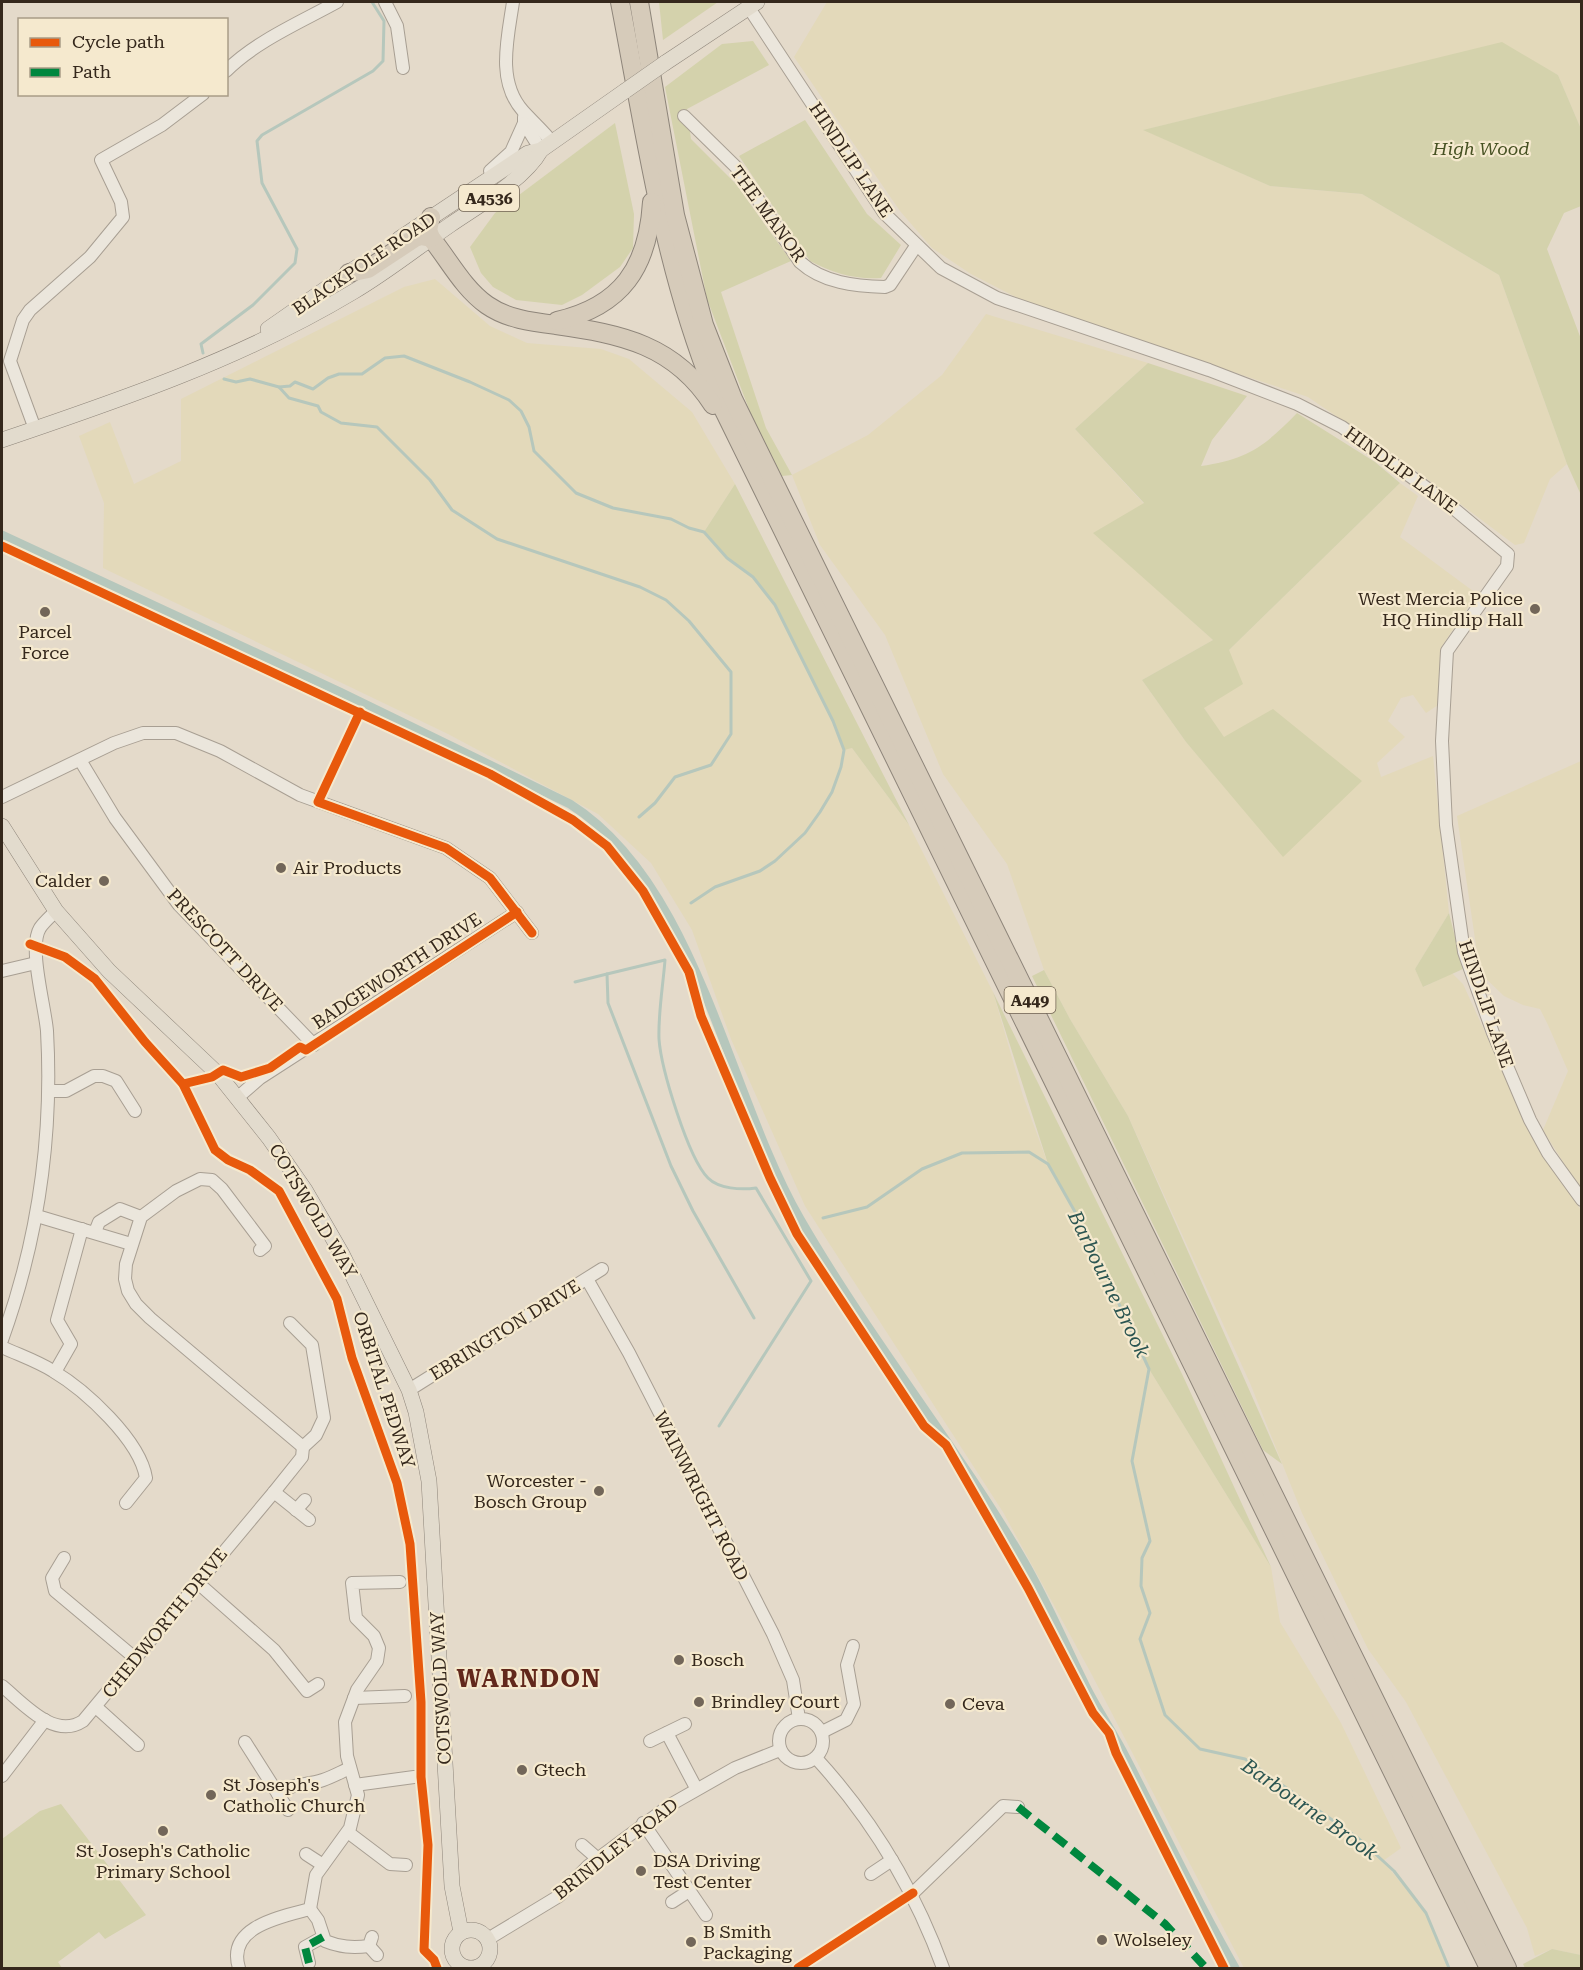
<svg xmlns="http://www.w3.org/2000/svg" width="1583" height="1970" font-family="'Roboto Serif',serif">
  <rect width="100%" height="100%" fill="#e4daca"/>
  <g fill="#e3d9ba">
    <path d="M827,2h754v127l-23,-54 -57,-32 -357,87 126,56 92,8 137,81 68,189 -17,15 -26,64 -9,2 -108,-81 -99,-67 -281,-94 -56,-29 -39,-26 -32,-37 -106,-154z"/>
    <path d="M435,279l55,47 37,17 74,6 28,10 63,53 43,72 -31,48 23,26 26,19 22,28 58,116 11,28 8,-1 57,77 84,167 30,104 25,68 35,62 66,143 122,198 9,55 61,101 60,125 -18,13 43,52 23,55h-205l-152,-293 -89,-163 -198,-306 -74,-167 -39,-109 -41,-67 -53,-49 -150,-80 -345,-166 1,-65 -25,-67 31,-14 24,62 47,-23v-62l223,-112z"/>
    <path d="M986,314l162,49 -73,66 69,75 -50,29 119,107 -71,40 44,62 97,114 -59,-118 -20,-30 25,-58 171,-167 18,13 -18,41 77,57 -35,52 -4,59 -12,8 -13,-18 -12,3 -13,23 17,16 -28,26 4,14 52,-21 16,157 -34,56 9,18 28,-14 11,11 65,142 18,33 35,51v745l-29,-6 -17,7 -8,-28 -121,-226 -38,-53 -66,-136 -52,-130 -122,-267 -58,-97 -26,-49 -37,-106 -64,-90 -58,-139 -65,-90 -28,-70 76,-40 74,-60z"/>
    <path d="M1581,761v430l-38,-61 25,-59 -20,-46 -8,-16 -17,-4 -19,-9 -24,-23 -23,-157z"/>
  </g>
  <g fill="#d4d2ac">
    <path d="M659,2h59l-55,38z"/>
    <path d="M753,41l16,24 -82,44 4,30 45,45 55,77 -70,31 45,136 26,47 -10,1 -30,-59 -45,-118 -42,-212 57,-43z"/>
    <path d="M1502,42l56,33 23,54v77l-17,7 -17,36 34,90v156l-14,-31 -68,-189 -137,-81 -92,-8 -127,-56z"/>
    <path d="M805,120l62,94 34,31 -20,33c-25,2 -48,-5 -71,-17l-71,-105z"/>
    <path d="M615,123l19,91 -1,34 -13,19 -38,28 -20,10 -46,-5 -23,-13 -12,-14 -11,-26 25,-34z"/>
    <path d="M1148,363l99,33 -35,44 -11,26c47,-7 64,-20 96,-53l78,49 25,21 -171,167 14,34 -39,24 20,29 49,-28 89,72 -79,76 -97,-115 -44,-62 71,-40 -120,-107 51,-30 -69,-74z"/>
    <path d="M735,484l174,341 -57,-77 -8,2 -11,-29 -58,-116 -22,-28 -26,-19 -23,-26z"/>
    <path d="M1449,913l14,56 -40,18 -8,-18z"/>
    <path d="M1044,970l26,49 58,97 154,348 -19,-14 -231,-474z"/>
    <path d="M993,992l189,382 89,193 -122,-198 -66,-143 -35,-62z"/>
    <path d="M61,1804l85,111 -41,24 -6,-7 -41,30 4,6h-60v-129l38,-28z"/>
    <path d="M1552,1949l29,6v13h-56l-2,-4z"/>
  </g>
  <g fill="none" stroke-linecap="round" stroke-linejoin="round">
    <g stroke="#b6c7bc" stroke-width="3">
      <path d="M203,353l-2,-9 52,-39 42,-42 2,-14 -35,-66 -5,-42 5,-6 111,-64 10,-10 1,-40 -12,-19"/>
      <path d="M224,379l12,3 14,-3 29,8 11,-1 5,-4 18,7 15,-11 11,-4h23l23,-16 19,-2 66,26 39,18 12,11 8,16 5,24 42,42 37,15 58,11 18,9 15,4 23,26 26,19 22,28 58,116 11,29 -3,17 -9,25 -12,20 -15,21 -30,28 -15,10 -45,16 -24,16"/>
      <path d="M279,387l10,11 29,8 3,6 20,11 36,4 53,53 22,30 45,29 143,48 26,13 23,21 42,51v62l-20,31 -36,12 -20,26 -16,14"/>
      <path d="M575,982l32,-8"/>
      <path d="M823,1218l44,-11 55,-38 40,-16 67,-1 19,12 35,62 66,143 -17,92 18,80 -8,17 -1,28 9,27 -10,26 25,76 35,34 45,10 113,79 36,33 32,42 23,55"/>
      <path d="M719,1426l92,-145 -55,-93c-15,2 -37,1 -48,-10 -20,-20 -47,-110 -49,-139 -1,-25 4,-53 6,-79l-58,14 1,29 63,163 22,45 61,107"/>
    </g>
    <path stroke="#b6c7bc" stroke-width="9" d="M2,535l338,157 230,112c127,80 158,291 230,415 68,118 154,224 223,341 24,41 42,85 63,127 12,24 28,47 40,71 36,70 70,142 109,210"/>
    <defs>
      <g id="minor">
        <path d="M385,2l12,24 6,42"/>
        <path d="M513,2c-5,35 -17,79 10,109 10,11 20,20 29,31"/>
        <path d="M749,8l135,205 57,55 56,30 212,72 88,34 45,23 104,75 62,52 -1,12 -60,85 -5,90 4,84 18,127 29,81 37,87 18,33 34,47"/>
        <path d="M226,71c30,-30 75,-49 111,-69"/>
        <path d="M684,116l52,51 64,95c23,21 55,24 85,25l5,-2 26,-39"/>
        <path d="M524,117v6l17,27"/>
        <path d="M490,171l21,-19 13,-29"/>
        <path d="M35,429l-25,-68 13,-41 7,-10 60,-53 33,-40 -2,-15 -20,-42 61,-35 41,-31"/>
        <path d="M80,760l35,58 64,87 135,140"/>
        <path d="M2,797l112,-54 29,-10h33l44,18 80,44 146,53 44,30 42,55"/>
        <path d="M2,971l34,-8"/>
        <path d="M49,1091h17l28,-15h9l13,5 19,30"/>
        <path d="M237,1098l23,-20 257,-166"/>
        <path d="M37,1216l94,28"/>
        <path d="M95,1232l4,-10 21,-13 21,8"/>
        <path d="M260,1250l5,-4 -43,-57 -10,-9 -12,-1 -24,12 -35,26 -15,47 -1,15 3,12 8,13 14,14 153,129"/>
        <path d="M587,1279l42,74 144,281 20,46 6,39"/>
        <path d="M290,1323l22,22 12,73 -8,17 -13,12"/>
        <path d="M2,1340c36,-100 51,-203 45,-309 -2,-25 -19,-84 -7,-103 4,-6 11,-12 16,-17"/>
        <path d="M2,1347c17,8 35,14 51,24 32,19 87,69 93,107l-20,25"/>
        <path d="M55,1372l16,-28 -14,-24 25,-91"/>
        <path d="M409,1390l193,-121"/>
        <path d="M274,1492l35,28"/>
        <path d="M296,1510l9,-10"/>
        <path d="M64,1558l-12,20 3,13 80,67"/>
        <path d="M198,1583l76,67 33,41 11,-7"/>
        <path d="M2,1686c21,17 52,54 81,35l191,-229 28,-35 1,-10"/>
        <path d="M354,1698l51,-2"/>
        <path d="M96,1707l42,38"/>
        <circle cx="801" cy="1741" r="22"/>
        <path d="M822,1732l24,-12 8,-16 -7,-39 6,-19"/>
        <path d="M667,1733l29,55"/>
        <path d="M650,1741l35,-17"/>
        <path d="M245,1742l33,52c16,-12 27,-8 45,-14 9,-3 18,-8 27,-12"/>
        <path d="M816,1758c56,61 99,133 127,210"/>
        <path d="M2,1776l43,-56"/>
        <path d="M355,1785l59,-8"/>
        <path d="M278,1794l10,16"/>
        <path d="M643,1823l63,92"/>
        <path d="M349,1833l41,31 16,1"/>
        <path d="M582,1845l16,14"/>
        <path d="M306,1854l17,11"/>
        <path d="M871,1874l21,-14"/>
        <path d="M913,1893l90,-87 15,1"/>
        <path d="M672,1902l17,-11"/>
        <path d="M310,1909l8,11 7,21c15,6 27,7 44,5l3,-9"/>
        <path d="M488,1939l71,-43 29,-30 82,-61 65,-37 45,-18"/>
        <path d="M369,1946l8,9"/>
        <path d="M309,1963l-4,-16 18,-10"/>
        <path d="M239,1968c-13,-41 41,-51 71,-59l6,-34 34,-47 8,-33 -11,-39 -2,-34 12,-32 20,-29 2,-13 -5,-12 -18,-18 -4,-35 48,-1"/>
      </g>
      <g id="major">
        <path d="M665,63l92,-61"/>
        <path d="M399,239l129,-86 13,-3 84,-59"/>
        <path d="M268,329l89,-62"/>
        <path d="M2,440c121,-41 241,-82 351,-148 34,-20 65,-45 97,-67 29,-20 74,-45 91,-75"/>
        <path d="M2,826l54,85 53,60 109,103 51,64 36,52 37,64 67,136 7,22 13,69 23,405 9,46"/>
        <circle cx="471" cy="1949" r="19"/>
      </g>
      <g id="highway">
        <path d="M620,2c25,129 43,261 92,384l777,1582"/>
        <path d="M639,2l36,213 29,110 29,74 774,1569"/>
        <path d="M431,217l-3,13 3,8c18,22 32,50 56,67 20,14 45,17 69,20 65,9 119,20 157,80"/>
        <path d="M349,273l19,-4 47,-31 6,-2 10,2"/>
        <path d="M557,321c65,-15 91,-54 95,-119"/>
      </g>
    </defs>
    <use href="#minor" stroke="#a89f93" stroke-width="14"/>
    <use href="#major" stroke="#8e857a" stroke-width="16"/>
    <use href="#highway" stroke="#8e857a" stroke-width="20"/>
    <use href="#minor" stroke="#ebe6dc" stroke-width="12"/>
    <use href="#major" stroke="#e2dbcd" stroke-width="15"/>
    <use href="#highway" stroke="#d6cbba" stroke-width="18"/>
    <defs>
      <path id="major-bridge" d="M625,91l40,-28"/>
    </defs>
    <use href="#major-bridge" stroke="#8e857a" stroke-width="16" stroke-linecap="butt"/>
    <use href="#major-bridge" stroke="#e2dbcd" stroke-width="15"/>
    <g stroke="#00873e" stroke-width="8" stroke-dasharray="15 8" stroke-linecap="butt">
      <path d="M1018,1807l147,117 41,44"/>
      <path d="M309,1963l-4,-16 18,-10"/>
    </g>
    <defs>
      <g id="cycleway">
        <path d="M2,546l488,228 83,46 34,26 36,45 46,81 12,44 69,162 27,56 127,192 22,19 82,143 65,125 16,20 7,20 108,215"/>
        <path d="M360,712l-42,90 128,46 44,30 42,55"/>
        <path d="M30,944l35,13 30,22 50,63 38,42 32,66 13,10 22,10 29,21 58,108 15,59 45,125 13,61 11,158v75l7,68 -4,105 10,10 3,8"/>
        <path d="M183,1084l29,-7 11,-7 18,7 29,-9 30,-21 6,3 211,-138"/>
        <path d="M798,1968l115,-75"/>
      </g>
    </defs>
    <use href="#cycleway" stroke="#f5e9ce" stroke-width="13"/>
    <use href="#cycleway" stroke="#e8590c" stroke-width="9"/>
  </g>
  <g fill="#726659" stroke="#f5e9ce" stroke-width="2">
    <circle cx="1535" cy="609" r="6"/>
    <circle cx="45" cy="612" r="6"/>
    <circle cx="281" cy="868" r="6"/>
    <circle cx="104" cy="881" r="6"/>
    <circle cx="599" cy="1491" r="6"/>
    <circle cx="679" cy="1660" r="6"/>
    <circle cx="699" cy="1702" r="6"/>
    <circle cx="950" cy="1704" r="6"/>
    <circle cx="522" cy="1770" r="6"/>
    <circle cx="211" cy="1795" r="6"/>
    <circle cx="163" cy="1831" r="6"/>
    <circle cx="641" cy="1871" r="6"/>
    <circle cx="1102" cy="1940" r="6"/>
    <circle cx="691" cy="1942" r="6"/>
  </g>
  <g text-anchor="middle" stroke-width="4.5" stroke-linejoin="round" paint-order="stroke">
    <g fill="#f5e9ce" stroke="#6f6251" stroke-width="1.5">
      <rect x="459" y="185" width="60" height="26" rx="4.5"/>
      <rect x="1004.5" y="987" width="51" height="26" rx="4.5"/>
    </g>
    <g font-size="16" font-weight="bold" fill="#35281c">
      <text x="489" y="204">A4536</text>
      <text x="1030" y="1006">A449</text>
    </g>
    <g font-size="18" font-style="italic" fill="#475223" stroke="#f5e9ce">
      <text x="1481" y="155">High Wood</text>
    </g>
    <g font-size="18" fill="#35281c" stroke="#f5e9ce">
      <text transform="translate(851 160) rotate(56)" y="6">HINDLIP LANE</text>
      <text transform="translate(768 214) rotate(54)" y="6">THE MANOR</text>
      <text transform="translate(364 264) rotate(-34)" y="6">BLACKPOLE ROAD</text>
      <text transform="translate(1401 470) rotate(36)" y="6">HINDLIP LANE</text>
      <text transform="translate(225 950) rotate(47)" y="6">PRESCOTT DRIVE</text>
      <text transform="translate(397 971) rotate(-33)" y="6">BADGEWORTH DRIVE</text>
      <text transform="translate(1486 1004) rotate(71)" y="6">HINDLIP LANE</text>
      <text transform="translate(313 1211) rotate(59)" y="6">COTSWOLD WAY</text>
      <text transform="translate(505 1330) rotate(-32)" y="6">EBRINGTON DRIVE</text>
      <text transform="translate(384 1390) rotate(72)" y="6">ORBITAL PEDWAY</text>
      <text transform="translate(701 1496) rotate(63)" y="6">WAINWRIGHT ROAD</text>
      <text transform="translate(165 1623) rotate(-51)" y="6">CHEDWORTH DRIVE</text>
      <text transform="translate(441 1688) rotate(-93)" y="6">COTSWOLD WAY</text>
      <text transform="translate(616 1849) rotate(-38)" y="6">BRINDLEY ROAD</text>
    </g>
    <g font-size="18" fill="#35281c" stroke="#f5e9ce" text-anchor="start">
      <text x="1523" y="605" text-anchor="end">West Mercia Police<tspan x="1523" dy="21">HQ Hindlip Hall</tspan></text>
      <text x="45" y="638" text-anchor="middle">Parcel<tspan x="45" dy="21">Force</tspan></text>
      <text x="293" y="874">Air Products</text>
      <text x="92" y="887" text-anchor="end">Calder</text>
      <text x="587" y="1487" text-anchor="end">Worcester -<tspan x="587" dy="21">Bosch Group</tspan></text>
      <text x="691" y="1666">Bosch</text>
      <text x="711" y="1708">Brindley Court</text>
      <text x="962" y="1710">Ceva</text>
      <text x="534" y="1776">Gtech</text>
      <text x="223" y="1791">St Joseph's<tspan x="223" dy="21">Catholic Church</tspan></text>
      <text x="163" y="1857" text-anchor="middle">St Joseph's Catholic<tspan x="163" dy="21">Primary School</tspan></text>
      <text x="653" y="1867">DSA Driving<tspan x="653" dy="21">Test Center</tspan></text>
      <text x="703" y="1938">B Smith<tspan x="703" dy="21">Packaging</tspan></text>
      <text x="1114" y="1946">Wolseley</text>
    </g>
    <g font-size="20" font-style="italic" fill="#2b5551" stroke="#f5e9ce">
      <text transform="translate(1109 1284) rotate(64)" y="7">Barbourne Brook</text>
      <text transform="translate(1310 1809) rotate(35)" y="7">Barbourne Brook</text>
    </g>
    <g font-size="24" font-weight="bold" letter-spacing="1.5" fill="#62281b" stroke="#f5e9ce">
      <text x="529" y="1687">WARNDON</text>
    </g>
  </g>
  <rect width="1583" height="1970" fill="none" stroke="#35281c" stroke-width="6"/>
  <rect x="18" y="18" width="210" height="78" fill="#f5e9ce" stroke="#a89c87" stroke-width="1.5"/>
  <rect x="30" y="38" width="30" height="9" fill="#e8590c" stroke="#a89c87" stroke-width="1.5"/>
  <text x="72" y="48" font-size="18" fill="#35281c">Cycle path</text>
  <rect x="30" y="68" width="30" height="9" fill="#00873e" stroke="#a89c87" stroke-width="1.5"/>
  <text x="72" y="78" font-size="18" fill="#35281c">Path</text>
</svg>
